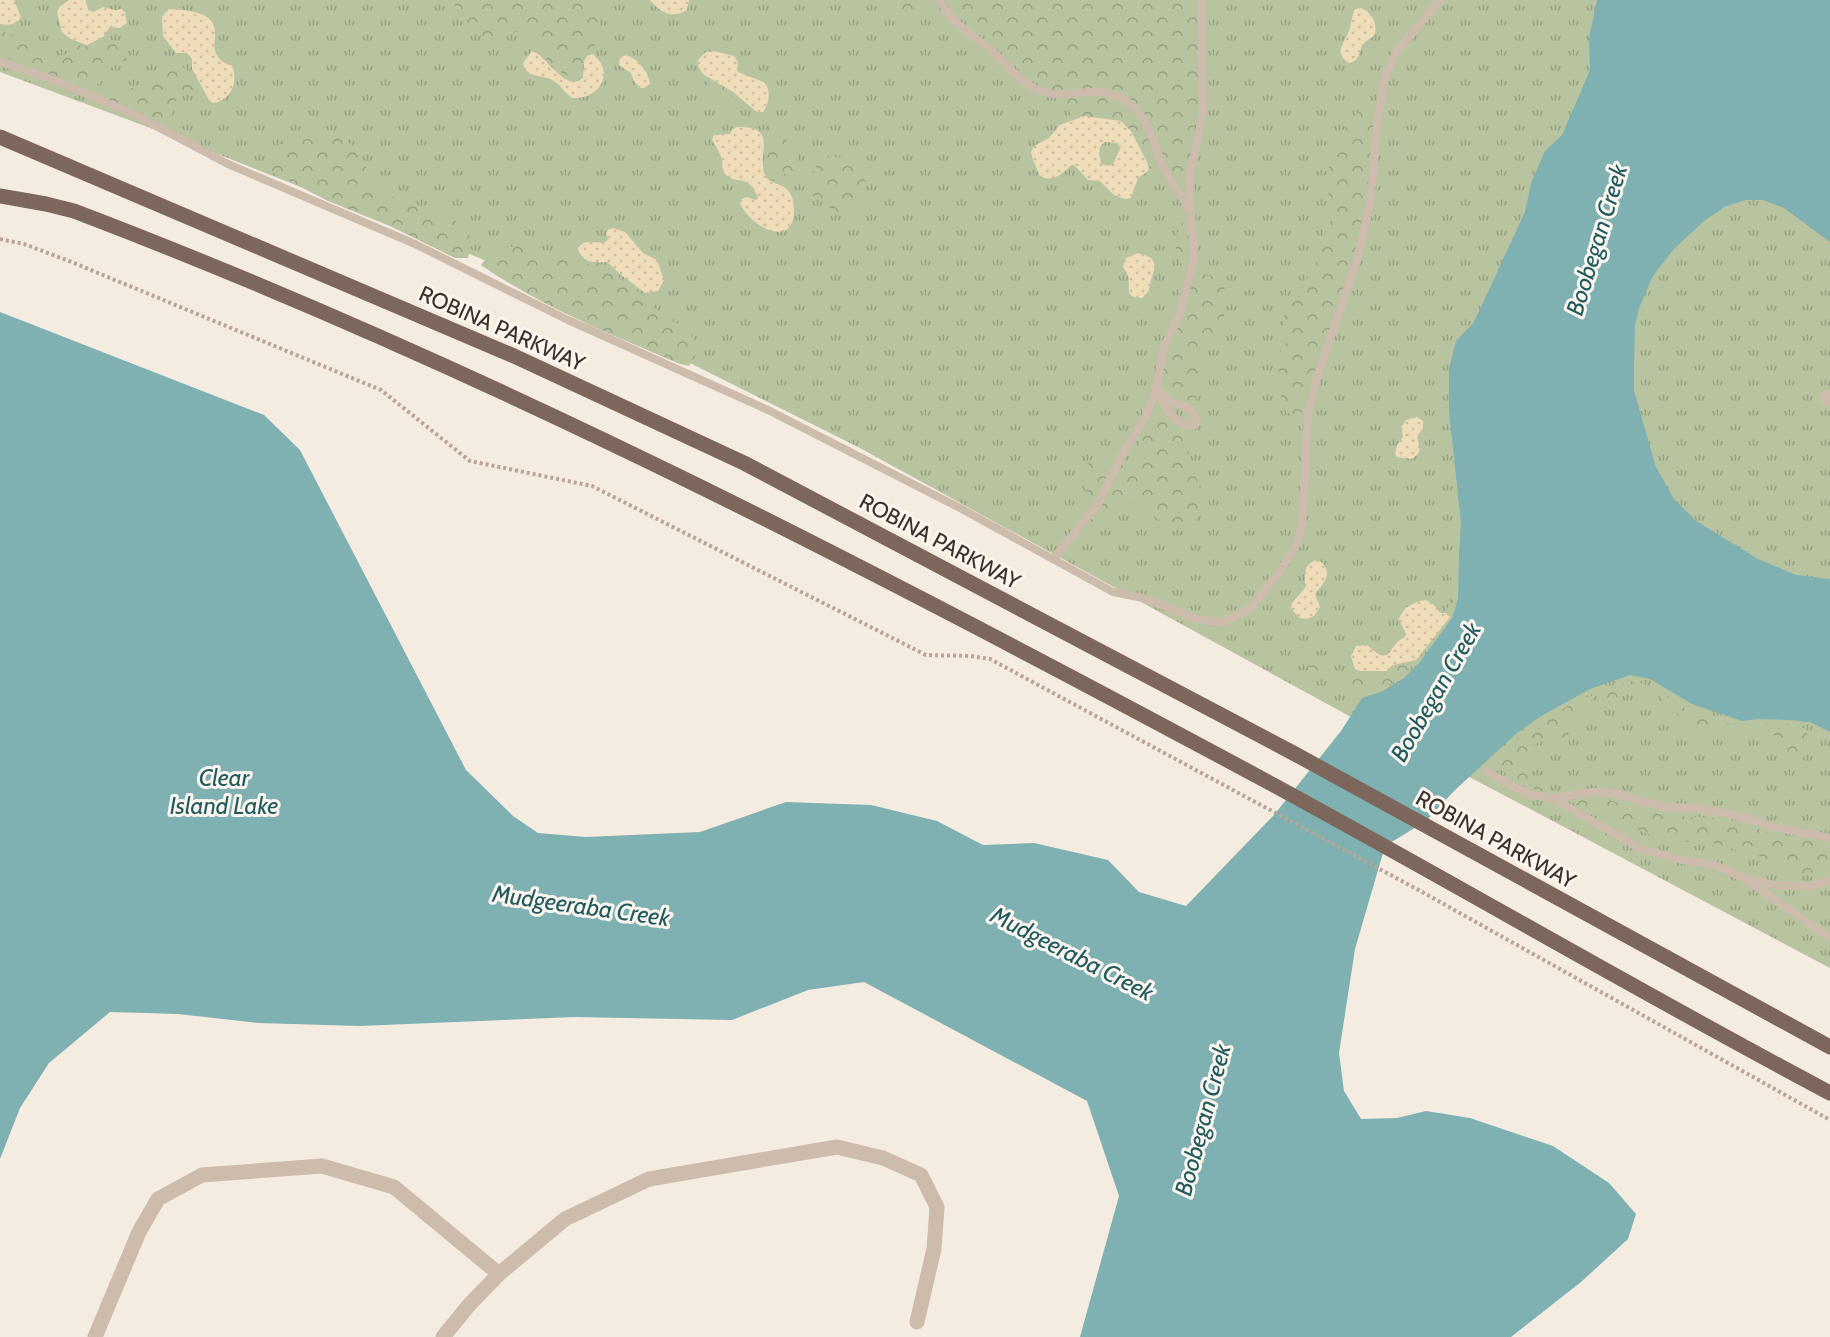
<svg xmlns="http://www.w3.org/2000/svg" width="1830" height="1337" font-family="Cabin,sans-serif">
  <defs>
    <pattern id="grass-tufts" width="24" height="20" patternUnits="userSpaceOnUse" patternTransform="scale(1.5)"><rect width="24" height="20" fill="#b8c4a0"/><path d="M3 7l-1-3M5 7V3M7 7l1-3M15 17l-1-3M17 17v-4M19 17l1-3" fill="none" stroke="#97a083"/></pattern>
    <pattern id="forest-crowns" width="20" height="18" patternUnits="userSpaceOnUse" patternTransform="scale(1.5)"><rect width="20" height="18" fill="#b8c4a0"/><path d="M2 6a3 3 0 1 1 6 0M12 15a3 3 0 1 1 6 0" fill="none" stroke="#97a083"/></pattern>
    <pattern id="sand-dots" width="8" height="8" patternUnits="userSpaceOnUse" patternTransform="scale(1.5)"><rect width="8" height="8" fill="#efdcb8"/><path d="M2 2h.1M6 6h.1" fill="none" stroke="#cebd9e" stroke-width="1.8" stroke-linecap="round"/></pattern>
  </defs>
  <rect width="100%" height="100%" fill="#f4ebe1"/>
  <path fill="url(#grass-tufts)" d="M0,0h1830v968l-385,-204 -94,-47 -493,-270 -376,-188 -310,-123 -172,-64z"/>
  <g fill="url(#forest-crowns)">
    <path d="M451,0h148l1,26 -7,25 -6,2c-5,7 -4,16 -8,24 -15,2 -32,-14 -38,-27 -4,-8 -4,-16 -12,-21 -29,4 -43,20 -66,-8 -5,-7 -6,-15 -12,-21z"/>
    <path d="M890,0h36c-1,12 -4,15 -15,19l-12,-6z"/>
    <path d="M961,0h236l2,97 -11,77 -6,8 -6,-2 -12,-17 -7,-1 -8,9 -5,-1 -11,-21 -60,-28 -6,-17 -5,-6 -15,-10 -19,-9 -40,-41 -18,-11 -6,-9z"/>
    <path d="M0,31c22,5 36,22 56,28l11,-6 1,-7 -2,-7c18,9 21,10 38,1 11,4 28,5 22,20l-14,7 -11,15 -14,7 -87,-34z"/>
    <path d="M171,62l12,5 16,17v4c-5,8 -14,5 -21,10 -7,6 -8,19 -11,27l-64,-28 44,-14z"/>
    <path d="M709,74l19,12 6,16 -2,5 -6,2c-11,-7 -19,-23 -17,-35z"/>
    <path d="M1375,101l3,3 -9,85 -14,65 -52,158 -8,2 -8,-1 -5,-8 -4,-40 2,-11 6,-11 -3,-22 3,-12 30,-44 2,-17 13,-28v-13l-6,-29 14,-42 12,-17 15,-14z"/>
    <path d="M769,128c17,7 36,25 24,45l-9,1 -10,7c-14,-7 -6,-25 -8,-37 -1,-5 -3,-9 -6,-13z"/>
    <path d="M311,130l21,2 12,7 9,8 26,41 21,14 52,16 14,10 6,14 -4,16h-13l-65,-32 -62,-25 -64,-33c8,-23 25,-31 47,-38z"/>
    <path d="M828,156l35,3c5,25 4,37 -11,58l-17,-5 -28,-21 -1,-5 12,-23z"/>
    <path d="M1187,218c6,17 5,35 -1,52 -14,-12 -14,-41 1,-52z"/>
    <path d="M521,246c19,4 36,13 55,10l9,8 23,1 10,12 27,20 17,19 17,8 12,11 5,8v12l-7,11 -9,-2c-68,-29 -139,-57 -199,-99 13,-17 19,-18 40,-19z"/>
    <path d="M1200,273c5,2 14,2 18,6 13,10 8,36 2,48 -4,9 -12,15 -16,24 -8,18 2,33 -12,54l-23,-9 -9,-13 6,-35 18,-35 10,-39z"/>
    <path d="M1155,413l18,10 15,10 1,25 17,47c-4,10 -9,16 -20,18 -28,4 -29,-8 -51,-19 -6,-3 -16,-2 -22,1 -13,6 -20,20 -29,31l-14,-6 1,-11 15,-19v-35l9,-7 13,-3 16,9 14,-8 1,-15z"/>
    <path d="M1451,576h5v27l-5,12 -29,41 -22,22 -13,8 -25,8 -12,-4 -42,-24 8,-1 24,7 72,-14c18,-24 46,-49 39,-82z"/>
    <path d="M1632,681c22,4 31,14 49,25 13,8 42,18 57,19 22,3 49,-8 69,5l2,13 -2,11 -9,7c-17,-4 -19,-18 -27,-31l-58,3 -18,-3 -40,-38 -9,-6 -29,11 -16,1 3,-9z"/>
    <path d="M1585,696h9l-5,8 -12,12 -10,21c-10,2 -21,3 -29,6 -19,7 -17,28 -5,40 4,5 12,7 17,10 -21,-3 -42,-17 -58,-31l23,-22 20,-15z"/>
    <path d="M1598,797l49,15 17,3 49,3 31,6 31,11 55,9v39l-36,-12 -20,-10 -70,-21 -35,3 -101,-42z"/>
  </g>
  <g fill="url(#sand-dots)" fill-rule="evenodd">
    <path d="M0,0h14l7,17c-5,7 -12,9 -21,7z"/>
    <path d="M69,0h17l2,10 5,2 10,-5 12,3 6,-1 4,3 2,11 -7,5 -10,-1 -7,10 -16,8 -16,-6 -9,-7 -5,-20 2,-5z"/>
    <path d="M650,0h39l-2,10c-15,10 -27,2 -37,-10z"/>
    <path d="M1361,8c11,4 16,15 14,26 -3,4 -8,6 -12,10 -5,8 -2,16 -14,19 -15,-9 -6,-19 -1,-30 4,-8 3,-16 7,-24z"/>
    <path d="M169,9c19,1 49,2 46,28 0,6 -2,12 2,18 3,7 9,8 15,11 7,15 -1,35 -19,37l-4,-3 -17,-31v-10l-5,-6h-11l-13,-17 -1,-19z"/>
    <path d="M532,51c15,4 33,43 51,27l1,-17 3,-5 6,-2c23,19 6,46 -21,44 -7,-5 -11,-12 -18,-17 -10,-7 -29,-2 -31,-18z"/>
    <path d="M714,51l20,5 4,6 -1,9c8,5 16,6 24,10 12,5 8,23 2,31h-6l-24,-20 -30,-18 -5,-8v-6l8,-8z"/>
    <path d="M626,55c11,3 23,17 24,29l-6,4h-4l-6,-7 -3,-8 -12,-8 1,-8z"/>
    <path d="M1084,116l37,5 10,10 18,35 -1,5 -10,7 -7,20 -6,1 -11,-4 -14,-14 -12,-1 -14,-15h-3c-8,9 -19,18 -31,11l-7,-16 -2,-8 3,-6 15,-8 11,-13zM1105,142l13,1 2,6 -7,15 -5,2 -7,-2c-1,-8 -5,-16 4,-22z"/>
    <path d="M737,127c41,-1 21,24 27,45 5,19 28,4 30,36 2,43 -45,19 -54,-5l2,-4 4,-2 10,3 2,-2c-9,-26 -22,-12 -33,-24 -4,-4 -2,-9 -3,-14 0,-4 -8,-16 -10,-20l2,-5 16,-1 2,-4z"/>
    <path d="M613,228l12,4 18,21 14,7 7,20 -6,11 -13,2 -25,-19 -13,-12c-13,1 -25,1 -29,-14 7,-10 18,-4 28,-6l2,-3 -2,-6 3,-4z"/>
    <path d="M1138,253c2,2 6,1 9,3 16,5 1,25 2,35l-7,7c-19,0 -11,-10 -14,-22 -1,-3 -3,-6 -5,-9l3,-9z"/>
    <path d="M1417,417l6,4v7l-6,9c2,10 7,15 -6,22l-14,-2 -2,-3 2,-9 6,-8 -2,-10 5,-7z"/>
    <path d="M1316,560l5,2c13,11 2,22 -6,32l5,13 -6,9 -7,3 -7,-1 -9,-9 1,-6 13,-15c1,-12 -4,-22 11,-28z"/>
    <path d="M1426,600l8,5 6,8h5l5,4 -34,43 -23,5 -7,6h-26l-5,-2 -4,-13 5,-10 11,-1c26,24 19,1 38,-8l1,-3 -7,-15c5,-13 14,-17 27,-19z"/>
  </g>
  <path fill="#7fb0b2" d="M1597,0h233v242l-46,-34 -21,-8h-17l-20,6 -22,15 -30,28 -21,27 -14,32 -4,18 -1,41v24l22,76 18,32 22,22 62,38 38,16 34,4v153l-20,-10 -22,-2 -31,-1 -15,2 -50,-17 -42,-25 -20,-4 -40,14 -49,27 -24,17 -63,58 -28,30 -41,25 -30,103 -16,104 5,38 17,28 36,-1 29,-7 44,7 83,28 56,37 27,31 -8,25 -47,43 -70,55h-431l39,-141 -32,-95 -223,-119 -56,8 -76,30 -158,-3 -215,9 -100,-3 -81,-9 -68,-2 -61,51 -29,45 -20,51v-847l264,103 36,35 166,320 47,46 25,17 48,4 114,-5 86,-30 85,3 66,16 46,24 51,-2 74,17 31,32 47,14 88,-91 67,-84 21,-33 21,-7 21,-13 16,-16 32,-44 6,-19 1,-44 2,-32 -12,-111v-43l7,-28 18,-19 51,-110 6,-29 14,-32 17,-16 28,-65 -1,-32z"/>
  <g fill="none" stroke-linecap="round" stroke-linejoin="round">
    <path stroke="#b9a596" stroke-width="4" stroke-dasharray="3 3" stroke-linecap="butt" d="M0,239l24,5 45,17 312,129 89,71 122,25 334,169 45,1 19,3 434,234 406,227"/>
    <g stroke="#cdbbac" stroke-width="8">
      <path d="M939,0c13,23 32,34 52,50 19,17 34,41 62,44 24,2 48,-9 72,6 28,19 28,51 44,78 6,11 15,19 19,31"/>
      <path d="M0,62l54,18 81,35 93,49 187,80 153,76 200,90 192,98 153,84 30,6 53,21 26,4 28,-15 28,-34 14,-21 7,-15 4,-23 5,-103 9,-34 40,-118 6,-24 8,-39 6,-74 8,-45 11,-26 44,-52"/>
      <path d="M1156,387c3,3 6,9 10,11 13,11 23,3 31,23l-4,5c-21,-1 -30,-22 -37,-39z"/>
      <path d="M1053,559l45,-55 24,-49 22,-36 11,-25 9,-47 16,-34 14,-55 -5,-80 14,-65 -2,-113"/>
      <path d="M1487,771l21,13 24,11 20,3 89,51 40,11 33,5 32,14 34,7h30l20,-5"/>
      <path d="M1552,798l41,-6 22,1 21,7 29,7 30,1 25,4 33,8 20,7 57,11"/>
      <path d="M1749,882l81,56"/>
    </g>
    <g stroke="#cdbbac" stroke-width="15">
      <path d="M1827,398h3"/>
      <path d="M95,1337l44,-105 19,-33 44,-24 120,-9 72,21 105,87"/>
      <path d="M443,1337l26,-32 30,-31 66,-55 84,-40 188,-32 46,11 38,17 16,32 -3,42 -17,73"/>
    </g>
    <g stroke="#7d675c" stroke-width="15">
      <path d="M0,137l514,219 230,107 551,291 535,293"/>
      <path d="M0,196l46,8 28,7c413,157 806,362 1194,571 188,102 373,211 562,311"/>
    </g>
  </g>
  <g text-anchor="middle" stroke-width="6" stroke-linejoin="round" paint-order="stroke">
    <g font-size="22" fill="#3b302b" stroke="#fbf5ee">
      <text transform="translate(502 328) rotate(24)" y="8">ROBINA PARKWAY</text>
      <text transform="translate(940 541) rotate(28)" y="8">ROBINA PARKWAY</text>
      <text transform="translate(1496 839) rotate(29)" y="8">ROBINA PARKWAY</text>
    </g>
    <g font-size="24" font-style="italic" fill="#1f5a5e" stroke="#fbf5ee">
      <text transform="translate(1597 240) rotate(-73)" y="8">Boobegan Creek</text>
      <text transform="translate(1436 692) rotate(-60)" y="8">Boobegan Creek</text>
      <text x="224" y="786">Clear<tspan x="224" dy="28">Island Lake</tspan></text>
      <text transform="translate(581 906) rotate(8)" y="8">Mudgeeraba Creek</text>
      <text transform="translate(1072 954) rotate(27)" y="8">Mudgeeraba Creek</text>
      <text transform="translate(1203 1120) rotate(-75)" y="8">Boobegan Creek</text>
    </g>
  </g>
</svg>
